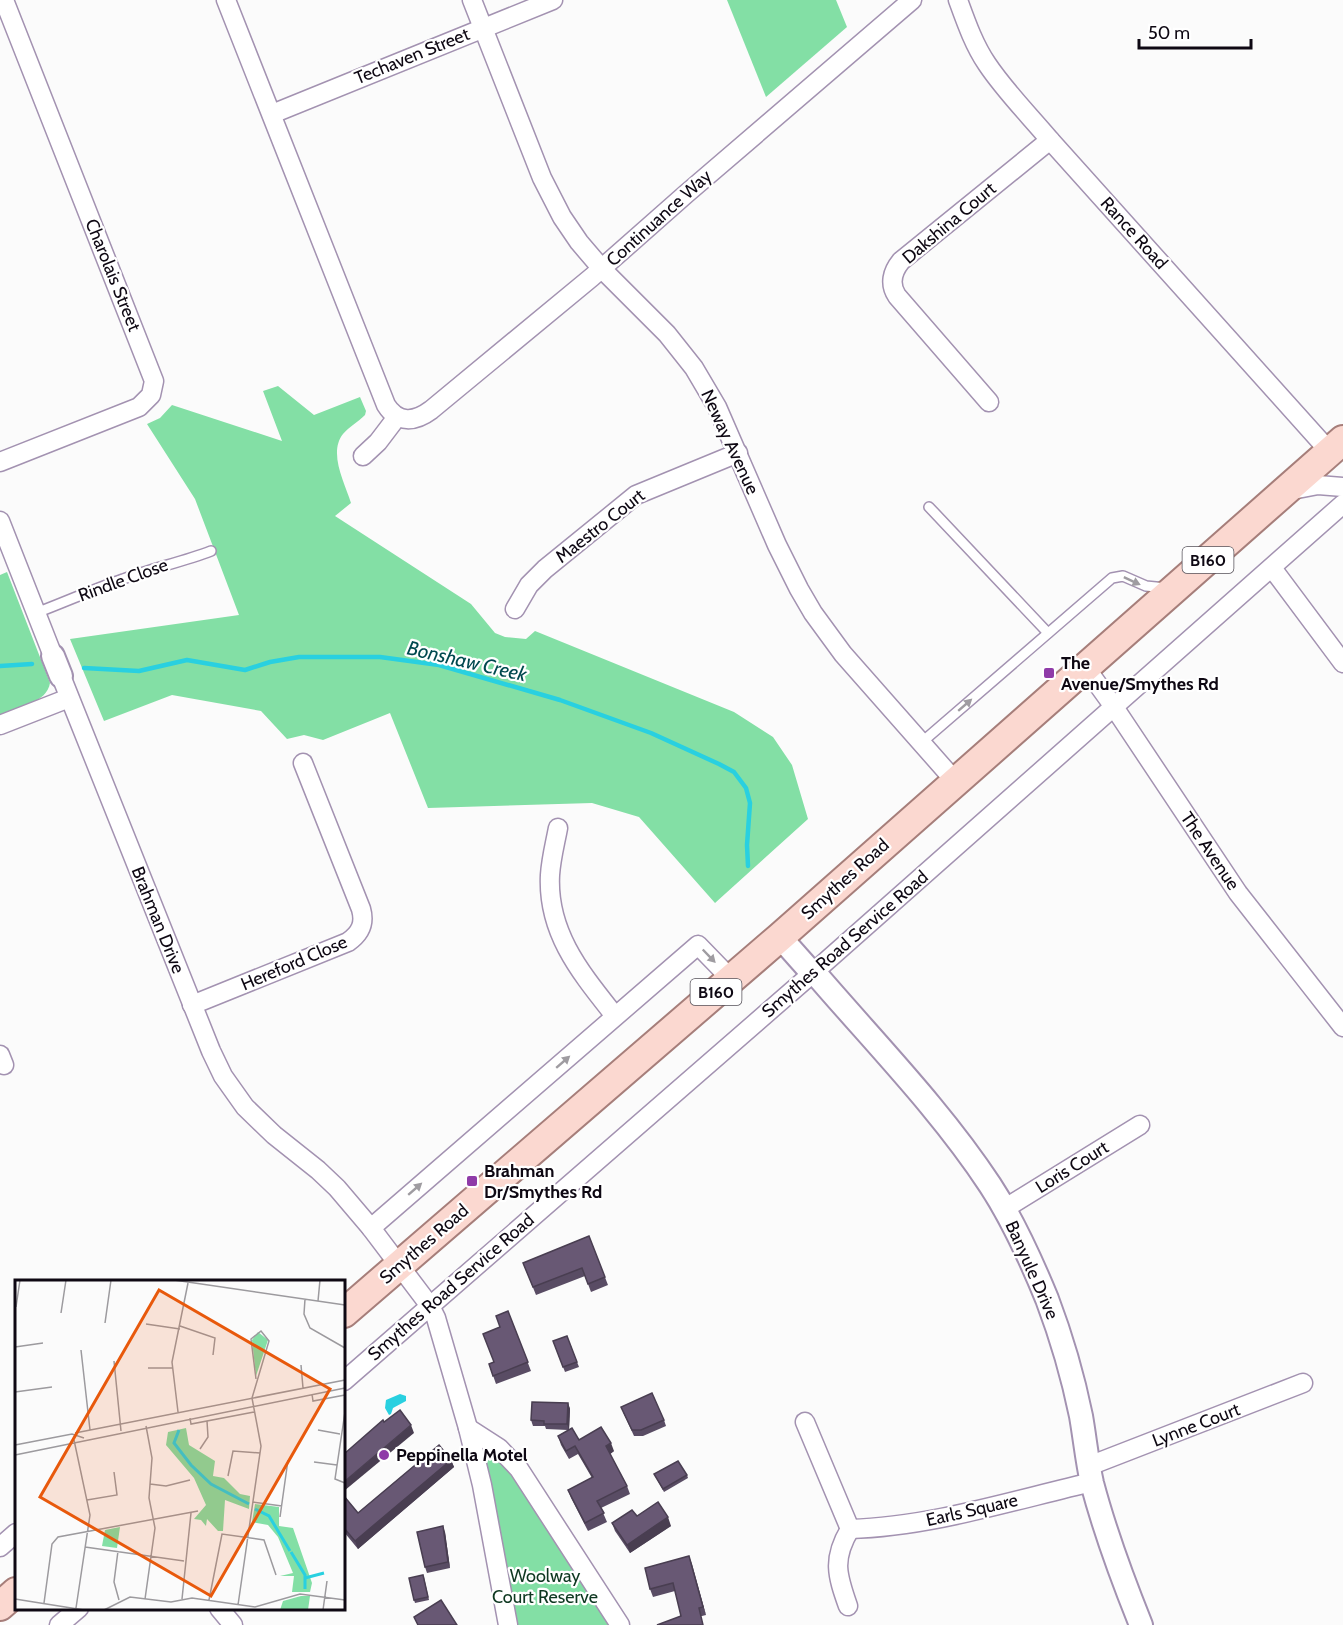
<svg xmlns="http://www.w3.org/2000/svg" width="1343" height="1625" font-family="Cabin,sans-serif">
  <rect width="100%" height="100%" fill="#fbfbfb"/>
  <g fill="#83dfa5">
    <path d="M727,0h109l11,27 -81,70z"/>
    <path d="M278,386l36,29 46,-18 6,14 -1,4c-7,7 -16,12 -22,19 -15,19 2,49 8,69l-16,13 136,88 24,29 10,4 21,2 9,-8 199,81 39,25 19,28 16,54 -93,84 -76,-86 -47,-14 -164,5 -38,-95 -67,27 -19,-5 -17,4 -26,-28 -89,-16 -68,26 -34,-82 169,-24 -44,-116 -48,-75 13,-6 12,-13 110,36 -19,-50z"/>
    <path d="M7,572l43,111c-3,20 -33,25 -50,32v-140z"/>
    <path d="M480,1445l23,14 110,166h-98z"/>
  </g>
  <path fill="#29d0e0" d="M400,1394l6,2v5l-13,7 -2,6 -2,1 -4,-7 1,-8z"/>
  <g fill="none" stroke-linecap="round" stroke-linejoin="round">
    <g stroke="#29d0e0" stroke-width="4.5">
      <path d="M0,666l32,-2"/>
      <path d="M84,668l55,3 48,-11 58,10 25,-8 29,-5h81l59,8 121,35 91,33 68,31 15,8 12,16 4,15 -3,42 1,21"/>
    </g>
    <defs>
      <g id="service">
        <path d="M929,507l119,126"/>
        <path d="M36,613c29,-11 58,-24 87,-34 29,-11 60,-17 88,-28"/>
        <path d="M921,743l191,-165 11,-2 23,10 20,2"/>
      </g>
      <g id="minor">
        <path d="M226,0l160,405c12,19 29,17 45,5l161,-133 94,-83 226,-194"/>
        <path d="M472,0l70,178 20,39 17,25 23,27 65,65 27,34 23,39 60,138 22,44 14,24 30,41 112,127"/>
        <path d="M958,0c8,22 16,45 29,64 18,27 42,51 63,76l280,312"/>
        <path d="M272,114l281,-114"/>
        <path d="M989,402l-92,-106c-8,-12 -5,-24 4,-35l149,-121"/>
        <path d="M363,456l15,-14 19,-25"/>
        <path d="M0,462l139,-55 12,-12 3,-14 -150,-381"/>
        <path d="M1292,490l26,-5 25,2"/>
        <path d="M0,521l53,135"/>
        <path d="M1272,568l71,95"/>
        <path d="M515,609l14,-24 16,-16 91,-74 102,-42"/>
        <path d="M1086,668l28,39 124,186 105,134"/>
        <path d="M61,676l150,375 12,25 22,31 29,28 44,35 19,18 34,40 59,78 6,12 32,110 14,57 26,140"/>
        <path d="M0,725l69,-27"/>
        <path d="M558,828c-3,16 -7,31 -8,47 -3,58 31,98 65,141"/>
        <path d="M192,1005l156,-63c13,-9 17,-19 13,-33l-58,-146"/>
        <path d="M0,1055l4,10"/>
        <path d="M1004,1209l136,-84"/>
        <path d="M371,1228l327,-283 33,34"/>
        <path d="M344,1381l470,-409 529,-468"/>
        <path d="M805,1422l45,107c80,-2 164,-29 242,-47"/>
        <path d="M468,1428l31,20 20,21 101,156"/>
        <path d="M1089,1466l214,-83"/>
        <path d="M0,1547l16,-14"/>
        <path d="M848,1606c-11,-31 -16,-47 2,-77"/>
        <path d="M219,1608l14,17"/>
        <path d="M59,1625l20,-17"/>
      </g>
      <g id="tertiary">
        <path d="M53,656l8,20"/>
        <path d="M780,937l32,36"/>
        <path d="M814,972c59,69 126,137 176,213 23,35 41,75 57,114 14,37 26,78 34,117 4,23 6,45 11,67 13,49 30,95 49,142"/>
      </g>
      <g id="primary">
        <path d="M344,1313l436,-376 563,-497"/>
        <path d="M0,1606l16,-14"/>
      </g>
    </defs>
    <use href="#service" stroke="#a392b1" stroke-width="12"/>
    <use href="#minor" stroke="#a392b1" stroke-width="21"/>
    <use href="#tertiary" stroke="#a392b1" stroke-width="26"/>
    <use href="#primary" stroke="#a67e7a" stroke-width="32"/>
    <use href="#service" stroke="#fff" stroke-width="9"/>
    <use href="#minor" stroke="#fff" stroke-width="18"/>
    <use href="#tertiary" stroke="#fff" stroke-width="22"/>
    <use href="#primary" stroke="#fbd8d0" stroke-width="28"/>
  </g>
  <g fill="#594c64">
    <path d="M589,1236l19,49 -17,7 -6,-16 -49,19 -13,-32z"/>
    <path d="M508,1311l23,60 -35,13 -7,-20 5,-1 6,-36z"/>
    <path d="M567,1336l12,31 -14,5 -12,-31z"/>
    <path d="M568,1403l2,6 -1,20 10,11 35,11 -4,3 17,32 3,8 -29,14 6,14 -19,9 -17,-33 -3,-8 24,-12 -14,-24 -9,5 -8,-14 -3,-9 10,-6 -22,-1 -1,-3h-12l-2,-6z"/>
    <path d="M623,1412l41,8 2,6 -23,10h-9z"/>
    <path d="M451,1460l3,7 -96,82 -14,-17v-36l14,17z"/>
    <path d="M654,1474l33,1 1,3 -24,14z"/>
    <path d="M637,1516l34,10 -41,27 -15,-22 -3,-8z"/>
    <path d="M445,1532l5,36 -23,5 -2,-6z"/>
    <path d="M689,1556l17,59 -4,1h-21l-6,-25 -22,6 -3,-8z"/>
    <path d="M424,1577l5,23 -14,3 -1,-3z"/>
  </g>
  <g fill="#493e51">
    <path d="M568,1403l2,6 -1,21 -2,-6z"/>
    <path d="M411,1425l3,8 -70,58v-9z"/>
    <path d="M611,1443l3,8 -5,4 -3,-9z"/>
    <path d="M451,1460l3,7 -96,82 -3,-8z"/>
    <path d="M668,1517l3,9 -41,27 -3,-8z"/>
    <path d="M443,1526l2,6 5,36 -2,-6z"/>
    <path d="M689,1556l3,8 14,51 -3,-8z"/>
  </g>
  <g fill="#685874" stroke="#493e51" stroke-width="1.5">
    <path d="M589,1236l16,41 -17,7 -6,-16 -49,19 -10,-24z"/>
    <path d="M508,1311l20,51 -35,14 -4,-12 5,-2 -11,-28 17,-7 -4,-11z"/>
    <path d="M567,1336l10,26 -14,5 -10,-26z"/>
    <path d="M652,1393l12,27 -23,10h-9l-11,-23z"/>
    <path d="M532,1402l36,1 -1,21h-23v-3l-13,-1z"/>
    <path d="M400,1410l11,15 -67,57v-28l39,-34 1,2z"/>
    <path d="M601,1427l10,16 -5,3 21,40 -30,15 7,12 -19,10 -17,-33 25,-13 -18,-31 -9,5 -8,-15 14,-8 7,12z"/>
    <path d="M439,1445l12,15 -96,81 -11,-13v-32l14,17z"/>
    <path d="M678,1461l9,14 -24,14 -9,-15z"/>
    <path d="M658,1502l10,15 -41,28 -15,-22 20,-13 5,6z"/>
    <path d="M443,1526l5,36 -23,5 -8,-35z"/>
    <path d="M689,1556l14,51 -4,1 4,17h-46l24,-9 -8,-33 -23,6 -5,-21z"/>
    <path d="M423,1575l5,22 -14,3 -5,-22z"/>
    <path d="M441,1600l16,25h-39l-4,-8z"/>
  </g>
  <defs><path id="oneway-solid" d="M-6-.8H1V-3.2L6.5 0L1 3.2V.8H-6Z" transform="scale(1.5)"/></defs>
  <g fill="#9f9ca1">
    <use href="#oneway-solid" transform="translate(1132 581) rotate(25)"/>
    <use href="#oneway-solid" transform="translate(965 705) rotate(-41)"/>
    <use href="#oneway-solid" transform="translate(709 956) rotate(46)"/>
    <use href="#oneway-solid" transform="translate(563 1062) rotate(-41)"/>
    <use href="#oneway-solid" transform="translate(415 1189) rotate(-41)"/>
  </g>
  <g fill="#8f3ba8" stroke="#fff" stroke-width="2">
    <rect x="1043" y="667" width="12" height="12" rx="3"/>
    <rect x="466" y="1175" width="12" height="12" rx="3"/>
    <circle cx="384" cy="1455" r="6"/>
  </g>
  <g text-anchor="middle" stroke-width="4.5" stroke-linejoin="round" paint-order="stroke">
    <g fill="#fff" stroke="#56525a" stroke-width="1.5">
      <rect x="1182.5" y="547" width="51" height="26" rx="4.5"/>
      <rect x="690.5" y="979" width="51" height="26" rx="4.5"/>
    </g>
    <g font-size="16" font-weight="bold" fill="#0e0813">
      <text x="1208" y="566">B160</text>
      <text x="716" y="998">B160</text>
    </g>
    <g font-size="18" fill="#0e0813" stroke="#fff">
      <text transform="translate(412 56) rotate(-22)" y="6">Techaven Street</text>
      <text transform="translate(659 218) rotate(-42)" y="6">Continuance Way</text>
      <text transform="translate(949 223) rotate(-40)" y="6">Dakshina Court</text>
      <text transform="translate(1134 233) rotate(48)" y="6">Rance Road</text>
      <text transform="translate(113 275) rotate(68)" y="6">Charolais Street</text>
      <text transform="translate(730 442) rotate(65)" y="6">Neway Avenue</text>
      <text transform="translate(600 526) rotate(-38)" y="6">Maestro Court</text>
      <text transform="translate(123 580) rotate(-20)" y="6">Rindle Close</text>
      <text transform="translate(1210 851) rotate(56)" y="6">The Avenue</text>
      <text transform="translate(845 879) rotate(-42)" y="6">Smythes Road</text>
      <text transform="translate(158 920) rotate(68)" y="6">Brahman Drive</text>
      <text transform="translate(845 944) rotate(-41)" y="6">Smythes Road Service Road</text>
      <text transform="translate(294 963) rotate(-23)" y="6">Hereford Close</text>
      <text transform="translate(1072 1167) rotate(-32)" y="6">Loris Court</text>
      <text transform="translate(424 1244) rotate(-41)" y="6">Smythes Road</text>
      <text transform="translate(1032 1270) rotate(66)" y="6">Banyule Drive</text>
      <text transform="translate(451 1287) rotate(-41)" y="6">Smythes Road Service Road</text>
      <text transform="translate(1196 1425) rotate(-21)" y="6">Lynne Court</text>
      <text transform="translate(972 1510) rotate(-13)" y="6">Earls Square</text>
    </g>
    <g font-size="18" font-weight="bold" fill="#0e0813" stroke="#fff" text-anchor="start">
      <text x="1061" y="669">The<tspan x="1061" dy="21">Avenue/Smythes Rd</tspan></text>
      <text x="484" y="1177">Brahman<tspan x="484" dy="21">Dr/Smythes Rd</tspan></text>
      <text x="396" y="1461">Peppinella Motel</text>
    </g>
    <g font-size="18" fill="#0e3821" stroke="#fff">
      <text x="545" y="1582">Woolway<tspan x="545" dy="21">Court Reserve</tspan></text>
    </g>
    <g font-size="20" font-style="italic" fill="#00494f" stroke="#fff">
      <text transform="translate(467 661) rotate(13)" y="7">Bonshaw Creek</text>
    </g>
  </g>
  <g transform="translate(15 1280)">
    <rect width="330" height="330" fill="#fbfbfb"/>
    <path d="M243,52l10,8 -12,36 -4,-36zM171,148l3,17 26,16 -2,15 11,2 16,16 10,2 -1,13 -24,-9 -2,31h-5l-11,-12 -1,7 -5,-6 -7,-1 12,-14 -12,-27 -28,-33 2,-13zM240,224l24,3v19l14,2 19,55 -2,9h-18l2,-16h-14l13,-3 -15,-36 -10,-12 -16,-3zM105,247l-3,21 -15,-2 3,-16zM286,316h9l-2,14h-28l3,-9z" fill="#83dfa5"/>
    <path fill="none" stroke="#29d0e0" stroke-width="3" d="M164,150l-5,13 17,22 20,19 38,20M240,229l14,7 21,35M276,272l14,23v14M290,298l19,-5"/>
    <path fill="none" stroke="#9c9a9e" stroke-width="1.5" d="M159,0l171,25M290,19l-1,15 6,14 35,20M303,21l2,-21M1,27l4,-27M46,33l5,-33M90,43l6,-43M131,44l34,5M165,46l35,12 -2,17M0,67l28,-4M66,70l9,80M99,81l7,70M286,85l2,23M133,88h24M0,112l37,-5M297,114l1,7 32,-6M163,132l-6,-50 16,-79M330,132l-10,67 10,4M175,138l1,6 63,-12M303,150l22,4M60,153l270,-53M59,160l16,75 -14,93M0,165l57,-11 12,4M185,169l8,-12 -1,-16M0,175l330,-67M299,182l23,3M213,196l5,-25 27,2M135,204l16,2 24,-6M72,220l30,-5 -3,-23M238,222l29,4M265,237l8,-57M70,267l99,14M103,271l-4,31 5,18M0,319l69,11M130,319l10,-71 -6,-30 3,-40 -6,-32M167,319l9,-86M194,320l13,-66 42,6 12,35M29,323l8,-59 6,-7 140,-26M223,325l23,-159 -9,-48 17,-57 -8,-10 -10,8 5,40M89,330l26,-13 41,5 21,-4 63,9 45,-13 45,6M308,330l4,-29"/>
    <path fill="#e8590c" fill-opacity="0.15" stroke="#e8590c" stroke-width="3" d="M144,10l171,99 -119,207 -171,-99z"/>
    <rect width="330" height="330" fill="none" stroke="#0e0813" stroke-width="3"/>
  </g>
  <path d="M1139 39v9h112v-9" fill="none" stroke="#0e0813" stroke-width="3"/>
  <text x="1148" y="39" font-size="18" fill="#0e0813" stroke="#ffffff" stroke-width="4.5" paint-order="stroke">50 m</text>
</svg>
